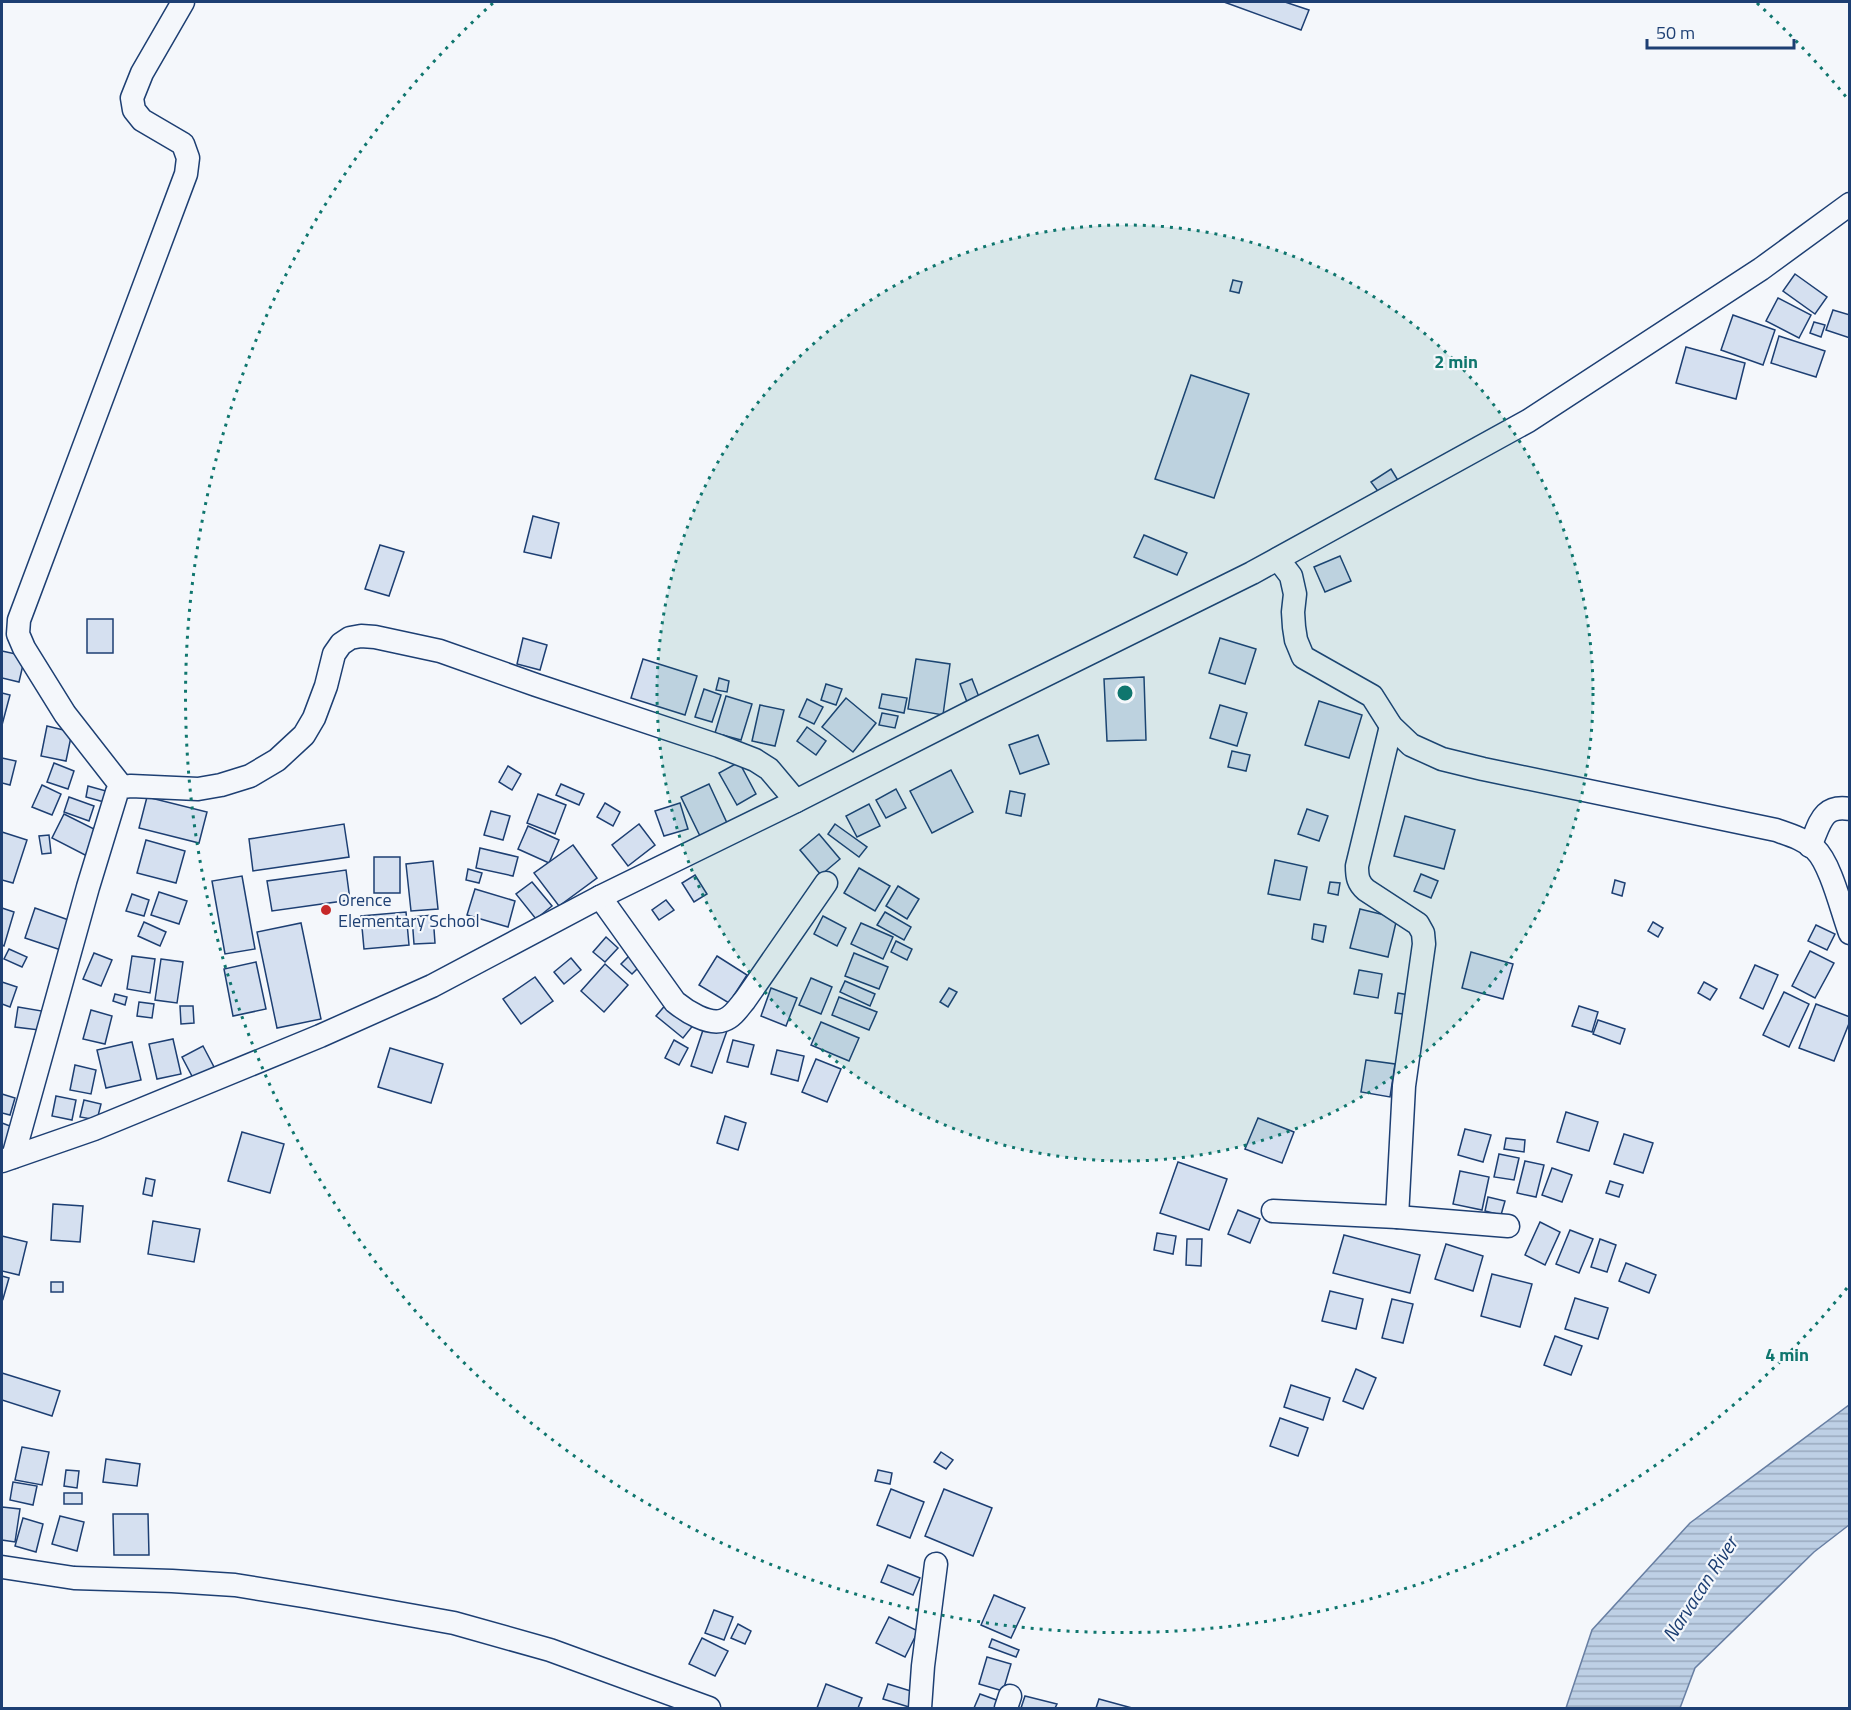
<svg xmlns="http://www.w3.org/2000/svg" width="1851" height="1710" font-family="'Titillium Web',sans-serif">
  <defs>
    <pattern id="water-rules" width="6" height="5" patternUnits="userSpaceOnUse" patternTransform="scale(1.5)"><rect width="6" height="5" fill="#bed0e5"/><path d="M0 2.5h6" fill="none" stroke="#9aaabe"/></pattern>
  </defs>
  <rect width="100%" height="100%" fill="#f4f7fb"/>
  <path fill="url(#water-rules)" stroke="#687fa3" stroke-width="1.5" d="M1849,1405v120l-35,27 -119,116 -15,40h-114l26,-78 98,-107z"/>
  <g fill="#d5e0f0" stroke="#1d3f73" stroke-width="1.5">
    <path d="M1224,2h61l24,8 -8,20z"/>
    <path d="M1795,274l32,23 -12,17 -32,-23z"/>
    <path d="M1233,280l9,2 -3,11 -9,-2z"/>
    <path d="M1778,298l33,17 -12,23 -33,-17z"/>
    <path d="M1833,310l17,5v23l-24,-8z"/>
    <path d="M1733,315l42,15 -12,35 -42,-15z"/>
    <path d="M1814,322l11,3 -4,12 -11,-4z"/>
    <path d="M1779,336l46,15 -9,26 -45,-14z"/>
    <path d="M1686,347l59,16 -9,36 -60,-16z"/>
    <path d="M1191,375l58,19 -35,104 -59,-19z"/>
    <path d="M1391,469l8,13 -19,12 -9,-12z"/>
    <path d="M533,516l26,7 -8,35 -27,-6z"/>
    <path d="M1144,535l43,18 -10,22 -43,-18z"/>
    <path d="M380,545l24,7 -15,44 -24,-7z"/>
    <path d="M1340,556l11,25 -26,11 -11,-25z"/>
    <rect x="87" y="619" width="26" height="34"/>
    <path d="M523,638l24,7 -7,25 -23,-6z"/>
    <path d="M1220,638l36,11 -11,35 -36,-11z"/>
    <path d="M2,651l23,5 -6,26 -17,-4z"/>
    <path d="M643,659l54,17 -12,39 -54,-17z"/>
    <path d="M916,659l34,5 -7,51 -35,-6z"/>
    <path d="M1144,677l2,63 -39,1 -3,-62z"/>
    <path d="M719,678l10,3 -2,11 -11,-2z"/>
    <path d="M972,679l7,18 -12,5 -7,-18z"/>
    <path d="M826,684l16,5 -6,16 -15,-5z"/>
    <path d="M704,689l17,6 -9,27 -17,-5z"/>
    <path d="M2,693l8,2 -8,30z"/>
    <path d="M882,694l25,4 -3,15 -25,-5z"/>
    <path d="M726,696l26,8 -11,36 -26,-7z"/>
    <path d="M846,698l30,25 -23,29 -31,-25z"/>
    <path d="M807,699l16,8 -9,17 -15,-7z"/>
    <path d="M1319,701l43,14 -13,43 -44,-13z"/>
    <path d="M760,705l24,5 -9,36 -23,-5z"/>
    <path d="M1220,705l27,8 -10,33 -27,-8z"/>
    <path d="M882,713l16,3 -3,12 -16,-3z"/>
    <path d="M47,726l25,6 -6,29 -25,-5z"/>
    <path d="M807,727l19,14 -10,14 -19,-14z"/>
    <path d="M1038,735l11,29 -29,10 -11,-29z"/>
    <path d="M1232,751l18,4 -4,16 -18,-4z"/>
    <path d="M2,758l14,3 -6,24 -8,-2z"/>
    <path d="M739,762l17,32 -19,11 -18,-32z"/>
    <path d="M54,763l20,8 -6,18 -21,-7z"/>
    <path d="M508,766l13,8 -9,16 -13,-8z"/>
    <path d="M951,770l22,42 -41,21 -22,-42z"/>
    <path d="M561,784l23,10 -5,11 -23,-10z"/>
    <path d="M709,784l18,39 -27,13 -19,-39z"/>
    <path d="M42,785l19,9 -9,21 -20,-8z"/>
    <path d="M88,786l18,5 -2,11 -18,-5z"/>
    <path d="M896,789l10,19 -20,10 -10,-18z"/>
    <path d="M1010,791l15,3 -4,22 -15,-3z"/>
    <path d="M538,794l28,11 -11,29 -28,-11z"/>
    <path d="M69,797l25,9 -5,15 -25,-9z"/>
    <path d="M147,797l60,15 -8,31 -60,-15z"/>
    <path d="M605,803l15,9 -7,14 -16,-9z"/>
    <path d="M680,803l8,26 -24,7 -9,-25z"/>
    <path d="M869,804l11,22 -23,11 -11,-21z"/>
    <path d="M1307,809l21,7 -9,25 -21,-7z"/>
    <path d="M491,811l19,5 -7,24 -19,-5z"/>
    <path d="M64,814l36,18 -13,24 -35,-18z"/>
    <path d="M1405,816l50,14 -11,39 -50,-13z"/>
    <path d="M344,824l5,33 -96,14 -4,-32z"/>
    <path d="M639,824l16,21 -27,21 -16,-21z"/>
    <path d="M835,824l32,23 -8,10 -31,-23z"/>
    <path d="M528,826l31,14 -10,23 -31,-14z"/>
    <path d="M2,832l25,8 -14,43 -11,-3z"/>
    <path d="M819,834l21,25 -19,16 -21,-25z"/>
    <path d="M49,835l2,18 -9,1 -3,-18z"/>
    <path d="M146,840l39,11 -9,32 -39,-10z"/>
    <path d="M573,845l24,33 -38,28 -25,-33z"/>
    <path d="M480,848l38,9 -5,19 -37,-8z"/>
    <rect x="374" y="857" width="26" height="36"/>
    <path d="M1275,860l32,7 -7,33 -32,-6z"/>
    <path d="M433,861l5,48 -27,2 -5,-47z"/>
    <path d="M859,868l31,18 -15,25 -31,-18z"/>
    <path d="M468,869l14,4 -3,10 -13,-3z"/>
    <path d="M346,870l4,30 -78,11 -5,-30z"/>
    <path d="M1421,874l17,7 -7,17 -17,-7z"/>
    <path d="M695,875l12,19 -13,8 -12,-19z"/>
    <path d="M242,876l13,73 -30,5 -13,-73z"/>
    <path d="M1615,880l10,3 -3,13 -10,-3z"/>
    <path d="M532,882l20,24 -16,13 -20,-25z"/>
    <path d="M1330,882l10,1 -2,12 -10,-2z"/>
    <path d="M898,886l21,13 -12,20 -21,-13z"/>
    <path d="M475,889l40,12 -7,26 -41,-12z"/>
    <path d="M159,892l28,9 -8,23 -28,-9z"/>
    <path d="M132,894l17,6 -5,16 -18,-5z"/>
    <path d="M666,900l8,10 -15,10 -7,-10z"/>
    <path d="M2,908l12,4 -10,34 -2,-1z"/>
    <path d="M35,908l42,15 -10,29 -42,-14z"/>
    <path d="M1360,909l37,9 -9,39 -38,-9z"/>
    <path d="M406,912l3,33 -45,4 -3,-33z"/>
    <path d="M885,912l26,15 -7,13 -27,-15z"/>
    <path d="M433,915l2,28 -21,1 -2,-27z"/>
    <path d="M823,916l23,12 -9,18 -23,-12z"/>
    <path d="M144,922l22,10 -6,14 -22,-10z"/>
    <path d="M1653,922l10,6 -5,9 -10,-6z"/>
    <path d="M301,923l20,96 -44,9 -20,-96z"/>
    <path d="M861,923l32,14 -10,22 -32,-15z"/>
    <path d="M1314,924l12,2 -3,16 -11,-3z"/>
    <path d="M1816,925l19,9 -8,16 -19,-9z"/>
    <path d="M606,937l12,11 -13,14 -12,-10z"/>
    <path d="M896,941l16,8 -5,11 -16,-8z"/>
    <path d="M9,949l18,8 -5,10 -18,-8z"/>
    <path d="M1810,951l24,12 -19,35 -23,-12z"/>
    <path d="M633,952l11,10 -12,12 -11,-10z"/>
    <path d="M1471,952l42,12 -10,35 -41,-11z"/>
    <path d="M94,953l18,7 -11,26 -18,-7z"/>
    <path d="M854,953l34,14 -9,22 -34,-13z"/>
    <path d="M132,956l23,3 -5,34 -23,-4z"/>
    <path d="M717,956l30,19 -18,28 -30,-18z"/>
    <path d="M571,958l10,12 -17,14 -10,-12z"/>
    <path d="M161,959l22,3 -6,41 -22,-3z"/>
    <path d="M256,962l10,47 -33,7 -9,-47z"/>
    <path d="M605,964l23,21 -24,27 -23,-21z"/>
    <path d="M1755,965l23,10 -15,34 -23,-11z"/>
    <path d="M1359,970l23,4 -4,24 -24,-4z"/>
    <path d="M535,977l18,24 -32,23 -18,-25z"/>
    <path d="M811,978l21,9 -11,27 -22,-9z"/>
    <path d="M845,981l30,13 -5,12 -30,-14z"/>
    <path d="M2,982l15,5 -7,20 -8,-3z"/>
    <path d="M1704,982l13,7 -7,11 -12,-7z"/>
    <path d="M771,988l26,10 -11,28 -25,-10z"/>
    <path d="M949,988l8,4 -9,15 -8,-5z"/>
    <path d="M1784,992l25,12 -20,43 -26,-12z"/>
    <path d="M1398,993l17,3 -3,19 -17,-2z"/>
    <path d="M115,994l12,3 -2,8 -12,-4z"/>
    <path d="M839,997l38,15 -8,18 -37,-15z"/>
    <path d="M139,1002l15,2 -2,14 -15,-2z"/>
    <path d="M668,1002l27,21 -12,15 -27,-22z"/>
    <path d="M1816,1004l34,13v4l-16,40 -35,-13z"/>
    <path d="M180,1006h13l1,17 -13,1z"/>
    <path d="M1579,1006l19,6 -6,20 -20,-6z"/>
    <path d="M18,1007l24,4 -3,19 -24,-3z"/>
    <path d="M91,1010l21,6 -7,28 -22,-5z"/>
    <path d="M1598,1020l27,9 -5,15 -27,-10z"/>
    <path d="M706,1021l22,7 -16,45 -21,-7z"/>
    <path d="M821,1022l38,16 -10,23 -38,-16z"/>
    <path d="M173,1039l8,35 -24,5 -8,-35z"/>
    <path d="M674,1040l14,8 -9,17 -14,-7z"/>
    <path d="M733,1040l21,5 -6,22 -21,-5z"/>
    <path d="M132,1042l9,38 -35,8 -9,-38z"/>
    <path d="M203,1046l11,21 -21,11 -11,-21z"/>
    <path d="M390,1048l53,16 -12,39 -53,-16z"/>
    <path d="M777,1050l27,6 -6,25 -27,-7z"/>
    <path d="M816,1059l25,10 -14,33 -25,-10z"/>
    <path d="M1366,1060l29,4 -5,33 -29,-5z"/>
    <path d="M75,1065l21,5 -5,24 -21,-4z"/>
    <path d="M2,1094l13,4 -5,17 -8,-2z"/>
    <path d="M56,1096l20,4 -4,20 -20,-4z"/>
    <path d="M84,1100l17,4 -4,16 -17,-3z"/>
    <path d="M1566,1112l32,10 -9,29 -32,-9z"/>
    <path d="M725,1116l21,7 -8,27 -21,-7z"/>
    <path d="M1258,1118l36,14 -12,31 -37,-14z"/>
    <path d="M2,1123l8,3 -6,25 -2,-1z"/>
    <path d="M1465,1129l26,6 -8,27 -25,-7z"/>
    <path d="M242,1132l42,12 -14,49 -42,-12z"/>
    <path d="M1624,1134l29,9 -10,30 -29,-9z"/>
    <path d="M1506,1138l19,2 -1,12 -20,-3z"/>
    <path d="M1499,1154l20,4 -5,22 -20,-3z"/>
    <path d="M1525,1161l19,4 -8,32 -19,-4z"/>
    <path d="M1178,1162l49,17 -18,51 -49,-17z"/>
    <path d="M1552,1168l20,7 -10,27 -20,-7z"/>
    <path d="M1460,1171l29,6 -7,33 -29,-6z"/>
    <path d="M146,1178l9,2 -3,16 -9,-2z"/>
    <path d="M1610,1181l13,4 -4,12 -13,-4z"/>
    <path d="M1488,1197l17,4 -4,14 -16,-4z"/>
    <path d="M53,1204l30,2 -3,36 -29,-2z"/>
    <path d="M1238,1210l22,9 -10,24 -22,-9z"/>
    <path d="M153,1221l47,8 -6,33 -46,-8z"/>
    <path d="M1540,1222l20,10 -15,33 -20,-10z"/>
    <path d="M1570,1230l23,9 -14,34 -23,-9z"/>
    <path d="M1157,1233l19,3 -3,18 -19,-4z"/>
    <path d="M1344,1235l76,20 -10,38 -77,-20z"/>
    <path d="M2,1236l25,6 -8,33 -17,-4z"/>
    <path d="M1187,1239h15l-1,27 -15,-1z"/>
    <path d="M1600,1239l16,6 -9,27 -16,-5z"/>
    <path d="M1446,1244l37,12 -10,35 -38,-12z"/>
    <path d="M1626,1263l30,12 -7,18 -30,-12z"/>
    <path d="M1492,1274l40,10 -12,43 -39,-11z"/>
    <path d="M2,1276l7,2 -6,21 -1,-1z"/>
    <rect x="51" y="1282" width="12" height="10"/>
    <path d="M1330,1291l33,8 -7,30 -34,-8z"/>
    <path d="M1575,1298l33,10 -10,31 -33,-10z"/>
    <path d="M1392,1299l21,5 -10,39 -21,-5z"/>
    <path d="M1555,1336l27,10 -11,29 -27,-10z"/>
    <path d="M1356,1369l20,9 -13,31 -20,-8z"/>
    <path d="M2,1373l58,18 -8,25 -50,-16z"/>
    <path d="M1291,1385l39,13 -7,22 -39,-13z"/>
    <path d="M1280,1418l28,10 -10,28 -28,-10z"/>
    <path d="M22,1447l27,5 -7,33 -27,-5z"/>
    <path d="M941,1452l12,8 -7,9 -12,-7z"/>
    <path d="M106,1459l34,5 -3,22 -34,-4z"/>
    <path d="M66,1470l13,1 -2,17 -13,-2z"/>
    <path d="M878,1470l14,3 -2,11 -15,-3z"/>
    <path d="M13,1482l24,4 -4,19 -23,-5z"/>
    <path d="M891,1489l33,13 -14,36 -33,-13z"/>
    <path d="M944,1489l48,19 -19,48 -48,-20z"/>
    <rect x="64" y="1493" width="18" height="11"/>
    <path d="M2,1507l18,2 -5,33 -13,-2z"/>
    <path d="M113,1514h35l1,41h-35z"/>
    <path d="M60,1516l24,6 -7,29 -25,-7z"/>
    <path d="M23,1518l20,6 -7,28 -21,-6z"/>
    <path d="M888,1565l32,13 -7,17 -32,-13z"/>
    <path d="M994,1595l31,13 -14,30 -30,-13z"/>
    <path d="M714,1610l19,7 -9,23 -19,-7z"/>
    <path d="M889,1617l29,14 -13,26 -29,-14z"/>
    <path d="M738,1624l13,7 -6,13 -14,-6z"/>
    <path d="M702,1638l26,13 -13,25 -26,-12z"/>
    <path d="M992,1639l27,11 -3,7 -27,-10z"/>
    <path d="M987,1657l24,7 -8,27 -24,-7z"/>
    <path d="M826,1684l36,14 -4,10h-41z"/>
    <path d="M888,1684l26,8 -5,15 -26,-8z"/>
    <path d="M980,1694l22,8 -2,6h-26z"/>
    <path d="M1025,1696l32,8 -2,4h-34z"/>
    <path d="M1099,1699l33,9h-36z"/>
  </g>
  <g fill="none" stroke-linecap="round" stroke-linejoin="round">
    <defs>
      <g id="minor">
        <path d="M1278,559l13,17 4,18 -2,18 1,15 2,13 7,17 69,39 19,30 20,19 31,14 41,10 293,61c14,5 28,9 39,19 16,15 27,63 35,84"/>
        <path d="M1391,726l-34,140c0,11 1,17 9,24l52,34 5,9 1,11 -20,142 -7,131"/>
        <path d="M122,787l-57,-73 -41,-66 -6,-14 1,-14 167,-446 2,-16 -5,-14 -41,-24 -8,-10 -2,-12 10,-25 41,-71"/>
        <path d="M1810,846c10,-21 11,-42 40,-37"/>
        <path d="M600,897l75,105c11,9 34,24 49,18 9,-3 15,-13 21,-20l81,-117"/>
        <path d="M13,1157l75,-270 29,-95 5,-5 9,-1 67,3 23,-4 29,-9 27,-16 27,-25 10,-17 12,-32 8,-32 7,-10 9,-6 11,-2 14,1 65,14 96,34 183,61 36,14 14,9 27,32"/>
        <path d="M2,1161l92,-32 226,-93 112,-50 168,-89 196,-96 179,-91 277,-137 276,-152 233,-152 89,-65"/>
        <path d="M1273,1211l124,6 111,9"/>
        <path d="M2,1567l72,11 98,3 63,4 74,12 145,26 96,27 159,58"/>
        <path d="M920,1708l3,-42 13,-102"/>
        <path d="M1006,1708l4,-12"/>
      </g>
    </defs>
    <use href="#minor" stroke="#1d3f73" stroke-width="25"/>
    <use href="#minor" stroke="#f4f7fb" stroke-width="22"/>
  </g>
  <circle cx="1125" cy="693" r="468" fill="#0f766e" fill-opacity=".12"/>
  <g fill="none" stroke="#0f766e" stroke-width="3" stroke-dasharray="3 6">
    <circle cx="1125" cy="693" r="468"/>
    <path d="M1847 1288A936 936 0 1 1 493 3M1757 3A936 936 0 0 1 1847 98"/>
  </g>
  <circle fill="#c62828" stroke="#f4f7fb" stroke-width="2" cx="326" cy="910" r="6"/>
  <g text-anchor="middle" stroke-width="4.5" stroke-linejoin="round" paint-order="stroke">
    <g font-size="18" fill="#1d3f73" stroke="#f4f7fb" text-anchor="start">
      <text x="338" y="906">Orence<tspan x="338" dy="21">Elementary School</tspan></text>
    </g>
    <g font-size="20" font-style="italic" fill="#1d3f73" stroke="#f4f7fb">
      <text transform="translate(1700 1589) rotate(-57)" y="7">Narvacan River</text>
    </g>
  </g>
  <circle cx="1125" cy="693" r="9" fill="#0f766e" stroke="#f4f7fb" stroke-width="3"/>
  <g font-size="18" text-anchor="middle" font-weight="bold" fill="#0f766e" stroke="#f4f7fb" stroke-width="4.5" stroke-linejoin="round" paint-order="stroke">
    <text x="1456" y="368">2 min</text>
    <text x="1787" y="1361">4 min</text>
  </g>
  <rect width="1851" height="1710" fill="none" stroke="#1d3f73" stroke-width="6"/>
  <path d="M1647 39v9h147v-9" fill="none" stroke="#1d3f73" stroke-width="3"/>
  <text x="1656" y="39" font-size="18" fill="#1d3f73" stroke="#f4f7fb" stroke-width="4.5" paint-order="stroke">50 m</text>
</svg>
